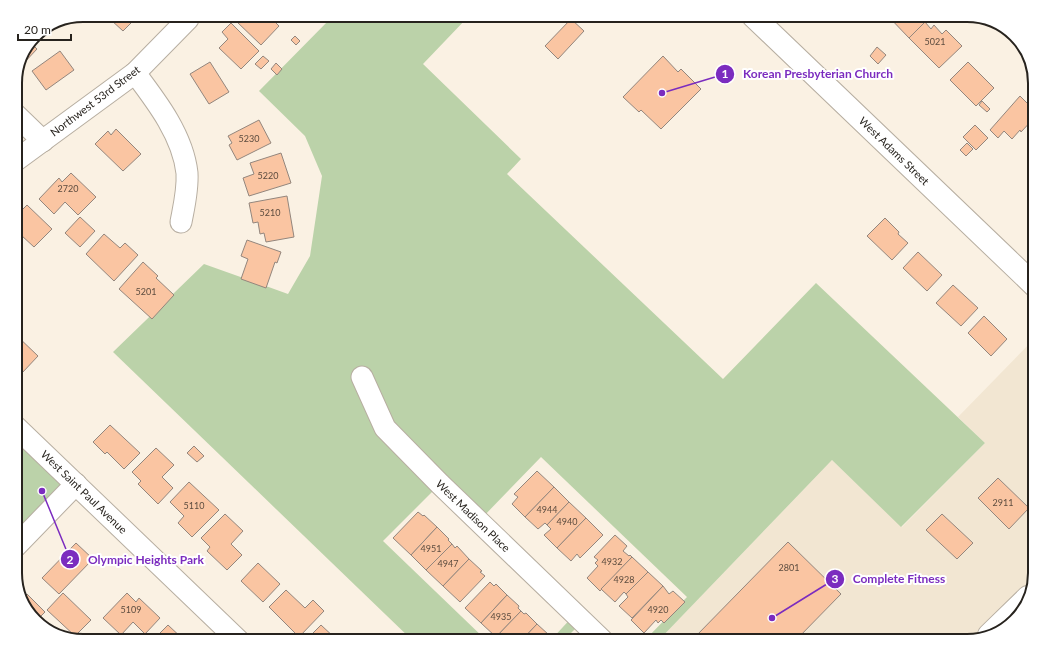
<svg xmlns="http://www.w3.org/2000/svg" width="1050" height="656" font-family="Lato,sans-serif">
  <rect width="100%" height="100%" fill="#faf1e3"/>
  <path fill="#f2e6d2" d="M1035,338v235l-7,24 -39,38 -22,6h-309l174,-181 70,67 83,-84 -27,-26z"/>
  <g fill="#bbd2a9">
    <path d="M467,18l-44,46 98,95 -14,15 216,205 93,-96 169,160 -84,84 -69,-67 -174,181h-14l43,-44 -146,-140 -62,64 -39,-37 -57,57 104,100h-74l-300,-289 91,-88 84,30 22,-38 12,-80 -17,-40 -46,-45 71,-72z"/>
    <path d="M15,426l61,58 -61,63z"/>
    <path d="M575,614l8,7 -20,20h-13z"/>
  </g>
  <g fill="#fac5a2" stroke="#93867d">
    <path d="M887,15h31l7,7 -16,16z"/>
    <path d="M237,19h35l7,7 -18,19 -25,-24z"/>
    <path d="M571,19l13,12 -26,28 -13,-13z"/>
    <path d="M111,20h23l-11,11z"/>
    <path d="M925,22l6,7 3,-4 8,9 4,-4 16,16 -23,22 -30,-30z"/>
    <path d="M231,23l28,28 -18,18 -22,-21 9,-9 -6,-7z"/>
    <path d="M295,36l5,5 -4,4 -5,-5z"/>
    <path d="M31,43l6,6 -15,16z"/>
    <path d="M877,47l9,8 -8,9 -8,-8z"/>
    <path d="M60,51l14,19 -28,20 -14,-19z"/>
    <path d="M263,56l6,5 -8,8 -6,-5z"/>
    <path d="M663,56l15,16 3,-3 20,20 -40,40 -20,-19 -2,2 -16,-15z"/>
    <path d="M210,62l19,30 -20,12 -19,-30z"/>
    <path d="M968,62l26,26 -18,18 -26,-26z"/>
    <path d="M276,63l6,6 -5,6 -6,-6z"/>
    <path d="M1020,96l15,15v6l-14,15 -1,-2 -8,9 -8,-8 -6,7 -8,-8z"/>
    <path d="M982,101l8,8 -3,3 -8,-7z"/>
    <path d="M259,120l12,23 -34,17 -8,-15 3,-2 -4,-7z"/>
    <path d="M975,125l13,13 -12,12 -13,-13z"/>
    <path d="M116,129l25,25 -18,17 -28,-27 13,-13 3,4z"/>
    <path d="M967,143l6,6 -7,7 -6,-6z"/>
    <path d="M281,153l10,30 -42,13 -6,-18 11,-4 -4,-11z"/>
    <path d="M71,173l25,24 -18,18 -13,-13 -11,12 -15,-15 20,-21 3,4z"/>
    <path d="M287,196l7,41 -28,5 -2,-9 -4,1 -2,-12 -5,1 -4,-20z"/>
    <path d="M27,205l25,24 -18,18 -13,-12 -6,6v-29l3,2z"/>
    <path d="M80,217l15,14 -15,16 -15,-14z"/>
    <path d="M885,218l14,14 -1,2 10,9 -16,17 -25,-24z"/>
    <path d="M104,234l16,14 5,-5 13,12 -24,26 -28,-27z"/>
    <path d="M247,240l34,12 -4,11 -2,-1 -9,26 -25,-9 7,-20 -7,-3z"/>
    <path d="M918,252l24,23 -15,16 -24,-23z"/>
    <path d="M143,262l15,14 -2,2 18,17 -22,24 -33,-30z"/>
    <path d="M953,285l25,23 -17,18 -25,-23z"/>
    <path d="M984,316l23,23 -16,17 -23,-23z"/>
    <path d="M15,334l23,22 -16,17 -7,-7z"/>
    <path d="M110,425l30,28 -16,16 -17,-17 -2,2 -12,-12z"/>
    <path d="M194,446l10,10 -7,6 -10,-9z"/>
    <path d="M156,448l18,17 -12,12 11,11 -15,16 -20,-20 3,-3 -9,-9z"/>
    <path d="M537,471l17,16 -29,30 -13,-13 6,-7 -4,-3z"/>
    <path d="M998,478l31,30 -20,21 -31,-31z"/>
    <path d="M189,482l30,28 -27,27 -14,-14 6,-7 -14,-14z"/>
    <path d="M554,487l15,15 -22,23 -2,-2 -7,6 -13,-12z"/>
    <path d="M569,502l17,16 -29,30 -13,-13 7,-6 -4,-4z"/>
    <path d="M418,512l5,4 1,-1 13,12 -26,28 -18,-17z"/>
    <path d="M225,514l18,17 -12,13 11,11 -15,15 -20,-19 3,-4 -9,-9z"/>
    <path d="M942,514l31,29 -16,16 -31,-29z"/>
    <path d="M586,518l17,17 -23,23 -3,-4 -6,7 -14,-13z"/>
    <path d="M437,527l12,12 -1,1 4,4 -26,26 -15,-15z"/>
    <path d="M615,535l12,11 -4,5 6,5 1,-1 2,2 -32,34 -13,-13 11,-12 -3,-3 3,-3 -4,-3z"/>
    <path d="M788,542l53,52 -46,47h-95l-5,-4z"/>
    <path d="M76,543l17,16 -34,35 -17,-16z"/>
    <path d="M452,544l3,4 2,-2 12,13 -26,27 -17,-16z"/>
    <path d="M632,557l16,15 -22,22 -2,-2 -9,10 -14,-13z"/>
    <path d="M469,559l13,12 -2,1 5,4 -25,26 -17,-16z"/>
    <path d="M258,563l22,21 -17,18 -22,-21z"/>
    <path d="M648,572l15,14 -31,32 -13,-12 9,-9 -2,-3z"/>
    <path d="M490,582l4,4 2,-2 11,11 -26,28 -16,-15z"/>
    <path d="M663,586l6,8 4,-3 12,11 -21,21 -3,-3 -3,3 -2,-3 -12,13 -13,-13z"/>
    <path d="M286,590l19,18 8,-8 11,11 -25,26 -30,-30z"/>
    <path d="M63,593l28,27 -16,16 -28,-26z"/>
    <path d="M127,593l9,9 3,-4 21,20 -15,16 -12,-12 -12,13 -18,-17z"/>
    <path d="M27,594l18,18 -8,8 -13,-13 -2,-8z"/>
    <path d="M507,595l12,11 -1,2 3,3 -25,26 -15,-14z"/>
    <path d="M521,611l3,3 2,-1 11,11 -16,17h-21l-4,-4z"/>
    <path d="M537,624l12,11 -1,2 4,3 -1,1h-30z"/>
    <path d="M168,625l17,16h-33z"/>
    <path d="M321,625l15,14 5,-5 7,7h-43z"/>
  </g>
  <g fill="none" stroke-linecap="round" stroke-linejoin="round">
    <defs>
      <g id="street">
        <path d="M135,73c22,29 48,63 52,100 1,17 -3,33 -6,49"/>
        <path d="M15,114l28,27"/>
        <path d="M15,161l120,-88 53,-54"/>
        <path d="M362,377l23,51 55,56 163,157"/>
        <path d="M15,426l224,215"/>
        <path d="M15,547l61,-63"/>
      </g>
      <g id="secondary">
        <path d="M753,16l282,270"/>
        <path d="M989,635l39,-38"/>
      </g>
    </defs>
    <use href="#street" stroke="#b7aea1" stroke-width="23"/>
    <use href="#secondary" stroke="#b7aea1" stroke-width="24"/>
    <use href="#street" stroke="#fff" stroke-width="21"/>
    <use href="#secondary" stroke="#fff" stroke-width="22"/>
  </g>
  <g text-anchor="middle" stroke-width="4" stroke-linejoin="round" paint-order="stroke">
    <g font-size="9" fill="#5c4c3f">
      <text x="935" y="45">5021</text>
      <text x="249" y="142">5230</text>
      <text x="268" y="179">5220</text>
      <text x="68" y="192">2720</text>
      <text x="270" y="216">5210</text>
      <text x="146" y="295">5201</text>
      <text x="1003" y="506">2911</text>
      <text x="194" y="509">5110</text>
      <text x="547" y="513">4944</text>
      <text x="567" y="525">4940</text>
      <text x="431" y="552">4951</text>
      <text x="612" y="565">4932</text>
      <text x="448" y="567">4947</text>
      <text x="789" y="571">2801</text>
      <text x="624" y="583">4928</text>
      <text x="131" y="613">5109</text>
      <text x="658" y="613">4920</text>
      <text x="501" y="620">4935</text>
    </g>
    <g font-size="11" fill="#27231e" stroke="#fff">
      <text transform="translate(95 101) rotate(-37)" y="4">Northwest 53rd Street</text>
      <text transform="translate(894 151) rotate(44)" y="4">West Adams Street</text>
      <text transform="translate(84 492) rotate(44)" y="4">West Saint Paul Avenue</text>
      <text transform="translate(473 516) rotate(44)" y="4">West Madison Place</text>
    </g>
  </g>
  <path d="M0 0H1050V656H0ZM83 22H967A61 61 0 0 1 1028 83V573A61 61 0 0 1 967 634H83A61 61 0 0 1 22 573V83A61 61 0 0 1 83 22Z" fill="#fff" fill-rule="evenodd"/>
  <path fill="none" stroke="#27231e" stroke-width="2" d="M83 22H967A61 61 0 0 1 1028 83V573A61 61 0 0 1 967 634H83A61 61 0 0 1 22 573V83A61 61 0 0 1 83 22Z"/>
  <path fill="none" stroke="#7b2cbf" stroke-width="1.5" d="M662 93L725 74M42 491L70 559M772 618L835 579"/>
  <g fill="#7b2cbf" stroke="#fff" stroke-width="1.5">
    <circle cx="662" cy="93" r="4"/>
    <circle cx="42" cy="491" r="4"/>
    <circle cx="772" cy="618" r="4"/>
    <circle cx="725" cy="74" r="10"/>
    <circle cx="70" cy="559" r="10"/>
    <circle cx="835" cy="579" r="10"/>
  </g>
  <g font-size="12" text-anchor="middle" font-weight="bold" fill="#fff">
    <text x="725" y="78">1</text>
    <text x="70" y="564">2</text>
    <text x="835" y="583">3</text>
  </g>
  <g font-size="12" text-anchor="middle" font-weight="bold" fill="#7b2cbf" stroke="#fff" stroke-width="4" stroke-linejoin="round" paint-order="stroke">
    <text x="818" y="78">Korean Presbyterian Church</text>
    <text x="146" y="564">Olympic Heights Park</text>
    <text x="899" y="583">Complete Fitness</text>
  </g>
  <path d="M18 34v6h53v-6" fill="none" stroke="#27231e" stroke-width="2"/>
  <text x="24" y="34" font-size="12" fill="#27231e" stroke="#ffffff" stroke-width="3" paint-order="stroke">20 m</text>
</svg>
